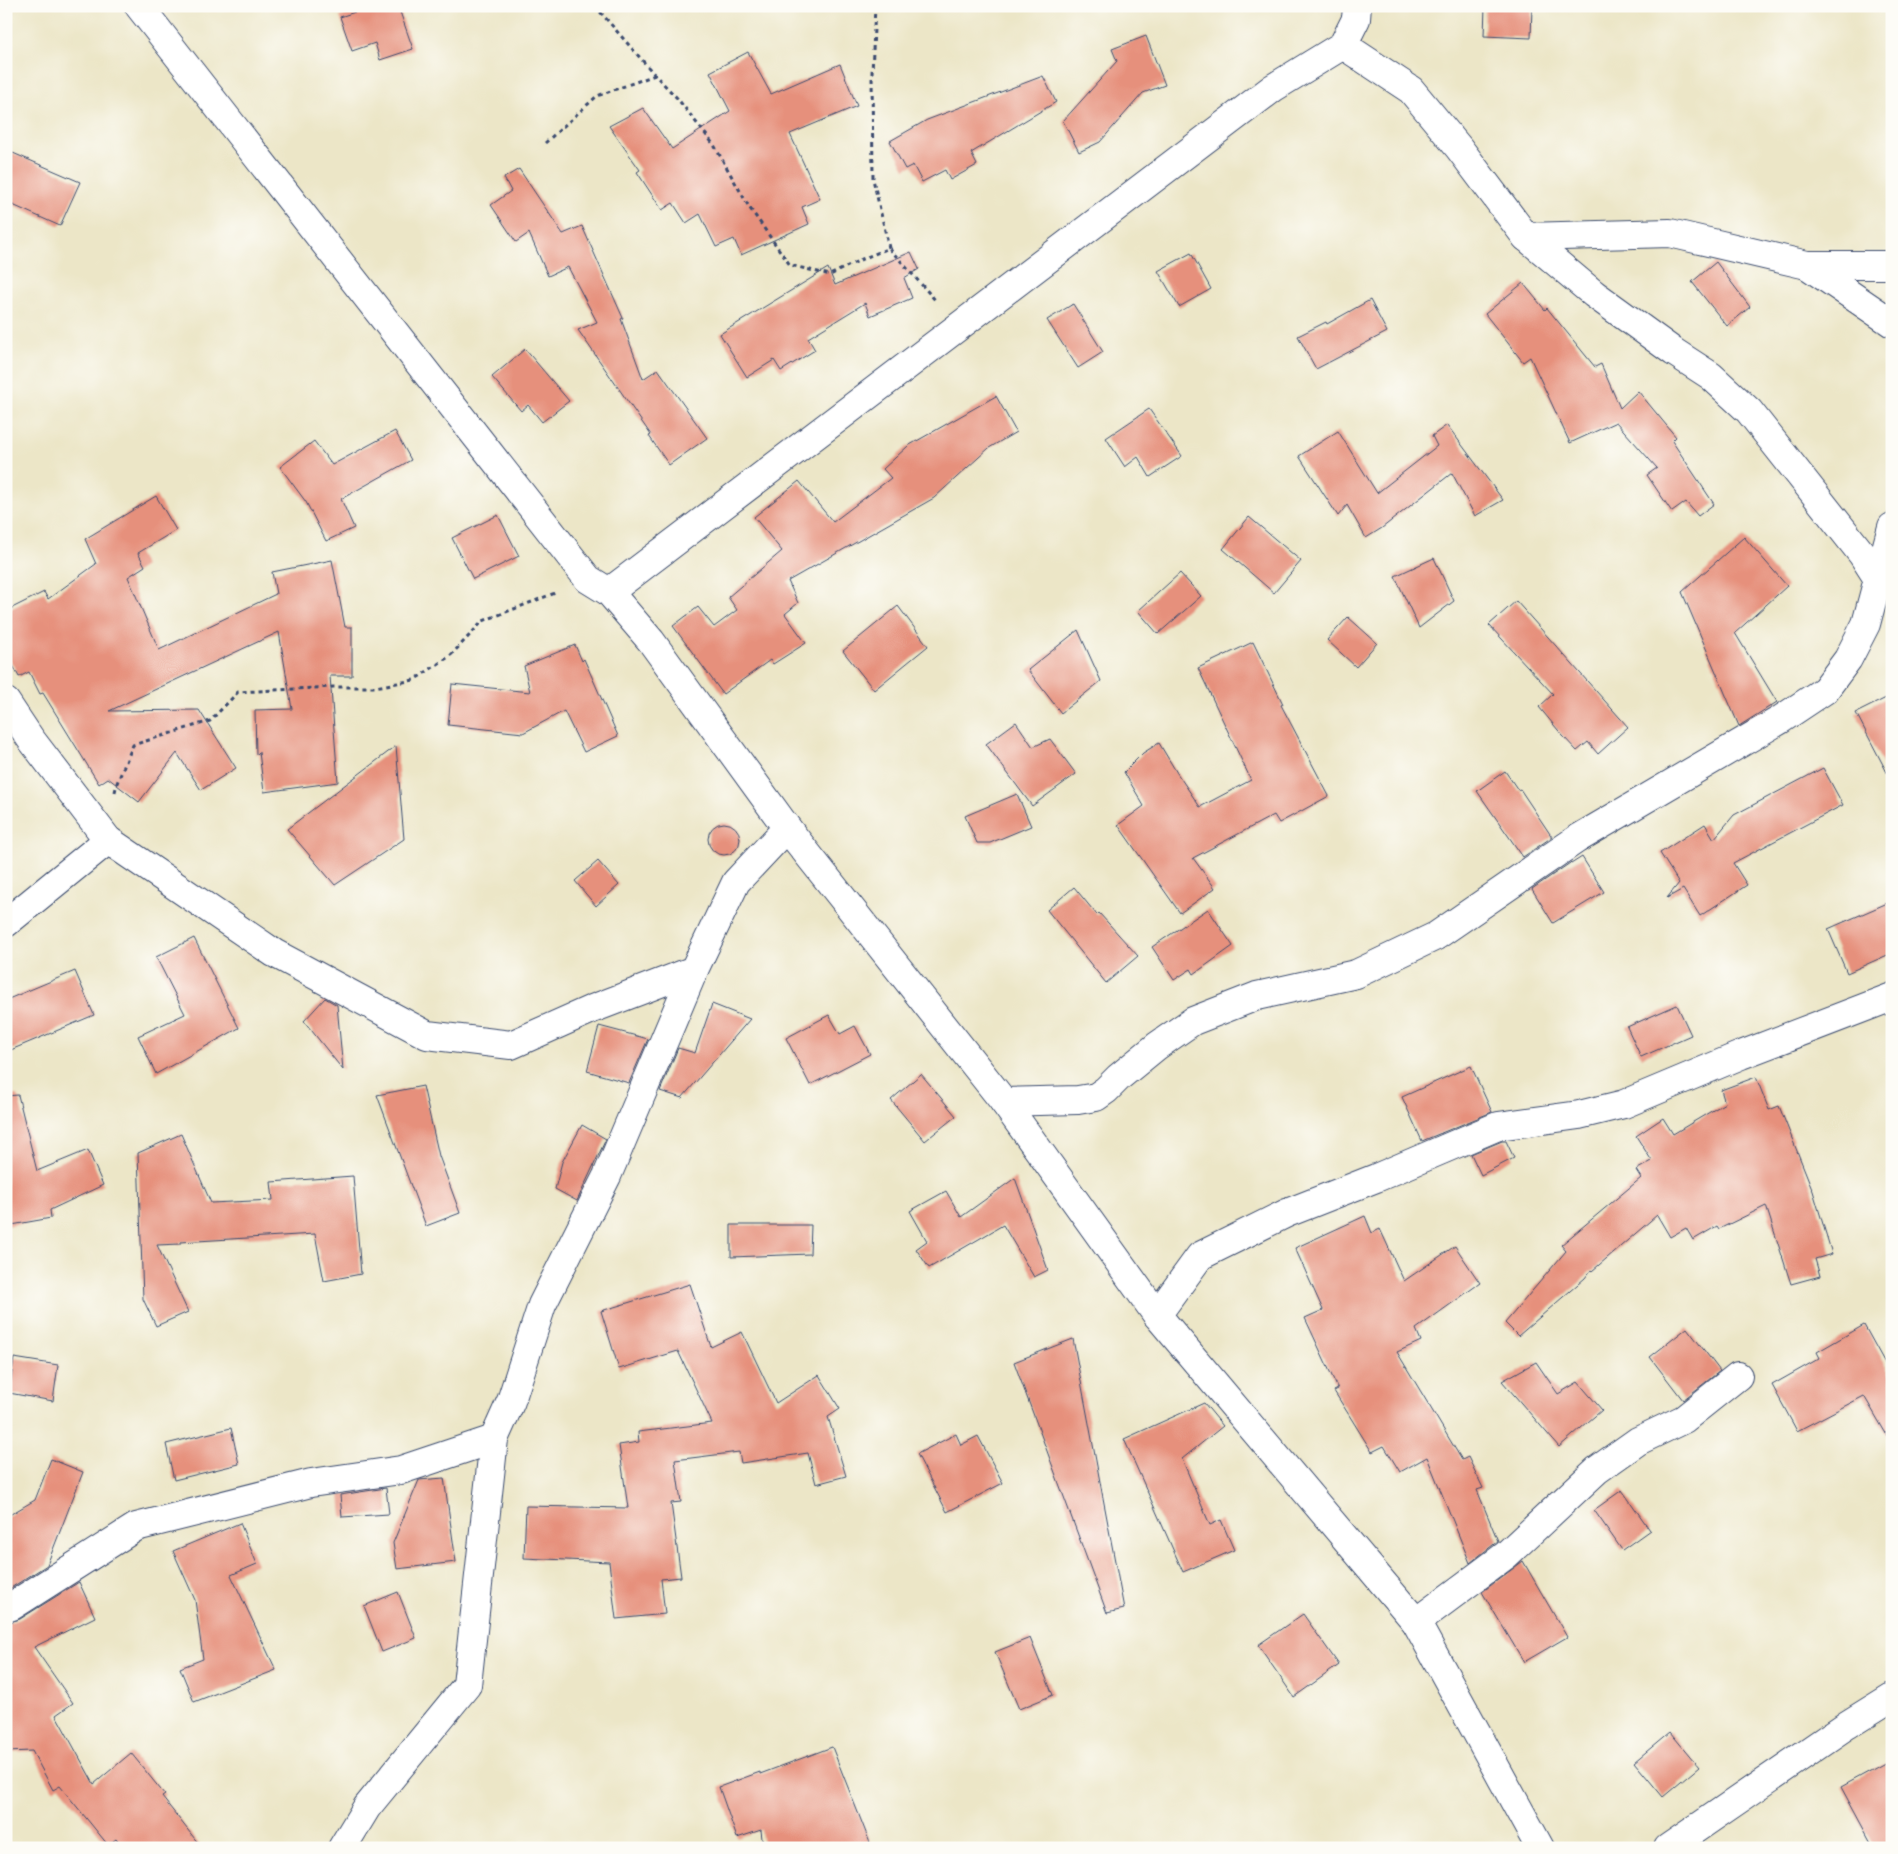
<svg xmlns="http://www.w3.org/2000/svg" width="1898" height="1854" font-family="'Patrick Hand',sans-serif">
  <rect width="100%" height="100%" fill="#fdfcf7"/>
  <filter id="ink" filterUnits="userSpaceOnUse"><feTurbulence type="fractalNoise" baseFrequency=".02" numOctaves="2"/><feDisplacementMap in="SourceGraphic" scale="10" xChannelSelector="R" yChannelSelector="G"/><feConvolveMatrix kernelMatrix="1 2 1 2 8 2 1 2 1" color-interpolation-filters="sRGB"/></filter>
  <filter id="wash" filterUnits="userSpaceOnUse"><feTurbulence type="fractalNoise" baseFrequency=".0096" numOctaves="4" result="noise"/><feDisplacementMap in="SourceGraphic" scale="20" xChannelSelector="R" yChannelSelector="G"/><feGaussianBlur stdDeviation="1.12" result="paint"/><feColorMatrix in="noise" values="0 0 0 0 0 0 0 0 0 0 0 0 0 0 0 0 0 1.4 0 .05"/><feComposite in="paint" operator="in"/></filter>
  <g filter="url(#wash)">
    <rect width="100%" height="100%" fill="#ece6c7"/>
    <g id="blocks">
      <g fill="#e6907c">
        <path d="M373,6h25l15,43 -33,11 -5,-17 -23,8 -12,-34z"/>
        <path d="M1485,6h47l-1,32 -47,-2z"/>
        <path d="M1146,36l19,49 -22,8 -43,49 -21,10 -16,-31 54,-60 -5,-12z"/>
        <path d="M748,52l23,42 69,-30 17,42 -67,28 30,65 -18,8 7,17 -68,31 -7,-16 -18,8 -16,-33 -14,9 -13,-20 -11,7 -25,-38 3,-2 -31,-44 34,-18 29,41 58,-38 -20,-39z"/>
        <path d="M1043,76l13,26 -85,51 6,12 -27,15 -5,-10 -23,12 -9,-17 -8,4 -15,-28 37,-21z"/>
        <path d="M6,150l74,32 -20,44 -54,-24z"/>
        <path d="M519,169l44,65 19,-8 41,92 -2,1 22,60 15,-10 49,69 -38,27 -20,-29 2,-1 -73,-105 19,-8 -29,-55 -20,9 -19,-43 -13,9 -25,-37 20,-14 -7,-13z"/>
        <path d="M911,252l8,17 -15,9 8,20 -42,18 -5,-13 -57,35 7,12 -34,21 -7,-11 -27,17 -27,-43 108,-66 7,17z"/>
        <path d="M1191,253l20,36 -32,18 -21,-36z"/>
        <path d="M1716,262l34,45 -23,19 -35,-44z"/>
        <path d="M1523,283l22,27 2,-2 48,59 6,-3 19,44 18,-17 38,46 -4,4 42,63 -16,12 -12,-14 -14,10 -25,-37 10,-7 -41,-46 -46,21 -40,-86 -7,5 -38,-48z"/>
        <path d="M1370,300l17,32 -71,37 -18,-33 28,-14 1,2z"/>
        <path d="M1073,304l30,48 -25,16 -31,-48z"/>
        <path d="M525,349l44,52 -27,21 -14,-17 -7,6 -29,-34z"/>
        <path d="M996,396l20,36 -27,16 -55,50 -146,83 10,22 -13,11 21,29 -33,21 -3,-4 -47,34 -50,-68 25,-19 16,20 23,-17 -9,-13 54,-46 -28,-34 45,-36 34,41 58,-44 -8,-9 25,-23z"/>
        <path d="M1149,409l33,47 -32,21 -12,-20 -13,10 -19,-29z"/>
        <path d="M1447,425l56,75 -28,16 -23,-43 -70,55 -16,10 -19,-33 -9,11 -39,-60 39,-25 39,62 60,-47 -5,-10z"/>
        <path d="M395,431l16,29 -70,39 13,29 -28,13 -20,-39 -26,-35 34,-26 18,24z"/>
        <path d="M156,496l20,34 -38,23 7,13 -17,11 31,73 117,-56 -4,-22 60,-12 13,67h7v49h-22l8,106 -74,10 -5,-40 -3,3 -1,-45 37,-1 -13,-77 -170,79 90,-1 37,58 -35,22 -24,-37 -38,49 -31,-24 -9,6 -56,-91 -3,1 -11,-22 -10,5 -13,-25v-41l38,-19 4,7 48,-35 -11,-25z"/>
        <path d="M498,515l21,41 -46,23 -21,-41z"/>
        <path d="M1249,517l52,44 -27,32 -51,-44z"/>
        <path d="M1744,537l43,49 -52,47 42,69 -38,24 -57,-134z"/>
        <path d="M1434,558l20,43 -35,27 -24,-52z"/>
        <path d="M1180,573l21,23 -43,38 -20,-23z"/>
        <path d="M1516,601l112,126 -30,27 -10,-12 -11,9 -14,-15 -24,-29 14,-13 -64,-69z"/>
        <path d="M898,606l30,40 -54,44 -31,-39z"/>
        <path d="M1348,617l29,26 -21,24 -29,-27z"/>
        <path d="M1078,630l23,51 -40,32 -33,-43z"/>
        <path d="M1253,642l30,62 -2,1 48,91 -50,27 -5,-8 -81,43 22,30 -35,25 -62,-88 26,-19 -20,-34 19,-19 16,-10 18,30 23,34 51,-27 -53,-112z"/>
        <path d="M575,645l7,16 2,-2 34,77 -34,16 -20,-41 -41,22 -75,-8 4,-41 78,8 -6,-26z"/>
        <path d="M1892,695v87l-36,-69z"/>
        <path d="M1016,722l17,25 17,-8 26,35 -44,32 -46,-62z"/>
        <path d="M396,746l8,93 -69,46 -48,-56z"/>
        <path d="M1823,768l20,37 -110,58 14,22 -47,31 -17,-27 -16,9 12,-15 -19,-30 45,-29 9,15 20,-24z"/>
        <path d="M1505,771l13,19 2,-1 32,48 -29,20 -46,-66z"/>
        <path d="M1017,794l14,32 -41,17h-13l-12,-27z"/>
        <circle cx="724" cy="839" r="16"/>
        <path d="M1582,857l22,35 -51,31 -21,-34 38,-26 1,1z"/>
        <path d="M598,861l21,24 -23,21 -21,-25z"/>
        <path d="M1074,887l23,28 2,-2 39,43 -32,27 -59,-73z"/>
        <path d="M1892,901v52l-45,20 -19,-44z"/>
        <path d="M1208,909l25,37 -39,28 -3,-5 -17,11 -22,-33z"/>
        <path d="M194,938l45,90 -83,46 -18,-38 47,-22 -29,-57z"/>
        <path d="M75,971l19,44 -88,37v-52z"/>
        <path d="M325,998l12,7 6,65 -39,-49z"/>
        <path d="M712,1004l38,15 -68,79 -22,-7 18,-43 17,5z"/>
        <path d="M1677,1005l14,30 -50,22 -14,-30z"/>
        <path d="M829,1015l11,19 15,-8 15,28 -60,31 -24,-47z"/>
        <path d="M599,1026l49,13 -19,44 -42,-12z"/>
        <path d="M1471,1066l21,46 -70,29 -20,-44z"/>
        <path d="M921,1074l35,42 -31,25 -34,-41z"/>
        <path d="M1756,1077l13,33 10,-4 34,85 19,63 -17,5 5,17 -29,8 -25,-78 -47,23 -2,-3 -24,14 -7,-12 -16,9 -13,-22 -65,56 -1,-1 -6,8 -67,58 -13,-13 61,-72 -5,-6 80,-67 -5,-8 16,-9 -16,-25 27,-18 10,16 52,-31 -4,-13z"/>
        <path d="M423,1086l16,70 21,57 -34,13 -49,-131z"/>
        <path d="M18,1095l19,76 51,-21 15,35 -53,25 1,8 -45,8v-130z"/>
        <path d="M582,1125l24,14 -29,62 -22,-12 7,-27z"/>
        <path d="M181,1134l30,69 62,-3 -2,-18 82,-6 8,98 -37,7 -9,-47 -135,8v2l-23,1 31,67 -32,14 -13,-27 -5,-146z"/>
        <path d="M1502,1141h4l8,17 -33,17 -10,-21z"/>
        <path d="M1015,1178l33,92 -14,7 -31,-52 -74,43 -13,-19 11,-8 -17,-30 36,-20 15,26z"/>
        <path d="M1365,1216l7,17 8,-4 24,52 51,-35 25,37 -64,46 5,12 -24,11 65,108 6,-3 15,31 -6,2 21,51 -28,22 -43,-106 -27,15 -16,-26 -12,6 -38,-61 4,-2 -33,-71 18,-8 -28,-62z"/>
        <path d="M731,1225h80l-1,29 -79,3z"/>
        <path d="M690,1284l21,63 31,-15 34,71 43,-28 21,34 -12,8 18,59 -30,8 -8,-31 -67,10 -2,-11 -64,8 6,42 -10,1 10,74 -20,2 4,35 -49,5 -7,-57 -85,-4 2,-52 102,2 -9,-63 20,-3 -1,-10 74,-9 -34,-72 -59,18 -18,-58z"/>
        <path d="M1864,1325l28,51v68l-28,-48 -67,35 -25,-46 48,-27 -3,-6z"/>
        <path d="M1687,1328l33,43 -37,29 -33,-43z"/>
        <path d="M1073,1339l51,270 -17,4 -93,-251z"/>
        <path d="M14,1358l44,7 -5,36 -44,-8z"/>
        <path d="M1536,1362l22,32 20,-12 24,28 -43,37 -57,-66z"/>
        <path d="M1204,1403l19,23 -41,33 28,66 11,-5 13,30 -51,22 -59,-133z"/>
        <path d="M231,1428l8,36 -65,16 -8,-36z"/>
        <path d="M956,1434l5,11 17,-9 25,47 -56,29 -30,-58z"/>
        <path d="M51,1459l32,13 -36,93 -41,26v-74l29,-17z"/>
        <path d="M444,1478l12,84 -59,7 -4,-26 26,-63z"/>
        <path d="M386,1488l3,26 -47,3 -2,-22z"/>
        <path d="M1622,1490l28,40 -28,20 -28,-40z"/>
        <path d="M240,1523l17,41 -26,11 45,95 -82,32 -14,-34 23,-9 -8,-59 -22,-49z"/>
        <path d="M1523,1561l44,76 -43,25 -42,-70z"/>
        <path d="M79,1582l16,35 -61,30 39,56 -17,12 38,69 37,-31 34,42 -3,2 40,51h-79l-7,-9 -8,6 -48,-59 -7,4 -21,-39 -26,1v-129l14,-4z"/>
        <path d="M398,1592l18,46 -34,14 -18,-46z"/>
        <path d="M1303,1614l36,51 -45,32 -36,-52z"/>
        <path d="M1030,1638l23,57 -34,14 -24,-57z"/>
        <path d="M1670,1732l29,35 -36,30 -29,-35z"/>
        <path d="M832,1747l40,101h-109l-2,-18 -24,8 -18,-51 41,-15v2z"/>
        <path d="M1892,1759v89h-18l-33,-61z"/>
      </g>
    </g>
  </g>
  <g filter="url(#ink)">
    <use href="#blocks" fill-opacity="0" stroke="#3a4a6e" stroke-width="1"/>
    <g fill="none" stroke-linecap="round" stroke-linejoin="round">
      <defs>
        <g id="minor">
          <path d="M139,6l449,573 21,13 42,49 136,187 217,274 153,213 259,307 124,226"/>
          <path d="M1343,45l68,45 48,58 67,89 144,-4 137,32h85"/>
          <path d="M1807,265l85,58"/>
          <path d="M1878,579l14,-52"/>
          <path d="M609,592l664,-504 70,-43 13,-26 1,-13"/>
          <path d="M6,702l24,36 78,102 166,113 153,82 84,10 81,-36 102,-39 42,-88 51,-54"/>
          <path d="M6,923l102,-83"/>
          <path d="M1004,1102l74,-2 18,-3 10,-7 13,-13 38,-31 36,-25 64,-25 99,-22 80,-38 141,-97 203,-119 45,-30 23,-31 18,-35 12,-45 -16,-25 -113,-143 -38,-35 -37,-24 -80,-58 -68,-57"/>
          <path d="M1157,1315l43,-59 87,-43 89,-35 122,-52 81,-11 45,-11 117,-49 151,-58"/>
          <path d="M6,1608l6,-2 124,-79 175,-44 90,-13 93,-31"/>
          <path d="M1416,1622l90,-67 91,-85 41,-29 46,-22 54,-43"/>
          <path d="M342,1848l25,-41 100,-122 27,-246 17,-38 31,-96 65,-129 87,-206"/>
          <path d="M1668,1848l179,-123 45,-28"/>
        </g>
      </defs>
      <use href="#minor" stroke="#3a4a6e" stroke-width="30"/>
      <g stroke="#3a4a6e" stroke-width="3" stroke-dasharray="4 4" stroke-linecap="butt">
        <path d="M595,6l60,69 22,23 37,47 35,62 41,58 40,10 32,-16 27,-11 47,53"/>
        <path d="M875,6l-3,67 1,106 16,69"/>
        <path d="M545,143l52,-47 58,-21"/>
        <path d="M115,792l2,-9 16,-38 77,-24 28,-29 95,-5h42l39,-7 36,-24 33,-35 72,-28"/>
      </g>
      <use href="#minor" stroke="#fff" stroke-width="28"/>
    </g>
  </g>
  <rect width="1898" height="1854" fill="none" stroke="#fdfcf7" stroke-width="25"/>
</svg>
